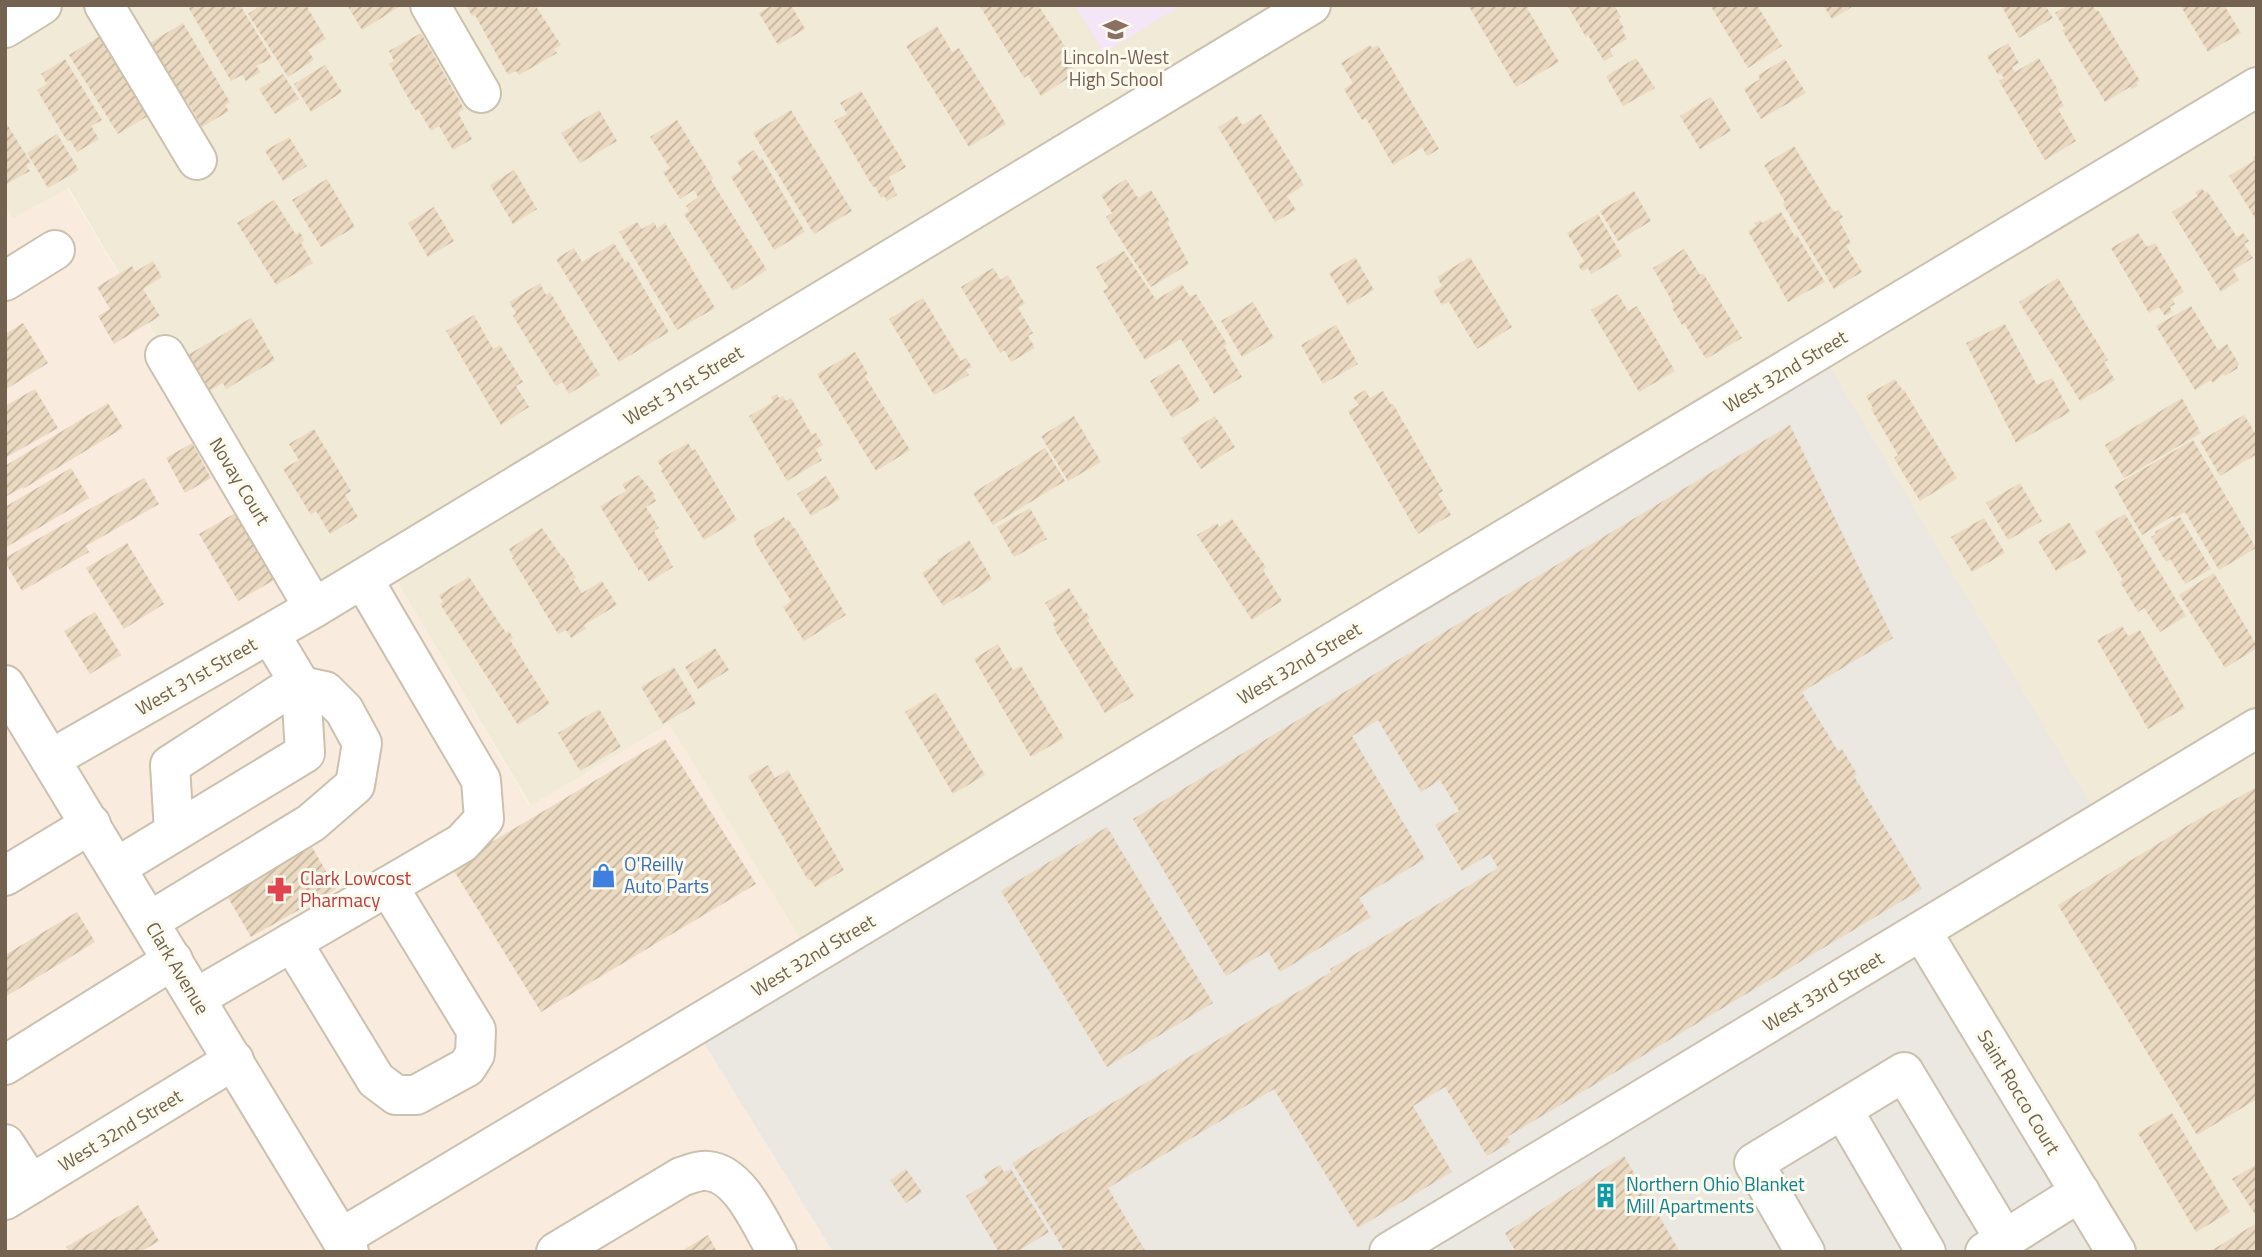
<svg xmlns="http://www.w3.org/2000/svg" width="2262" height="1257" font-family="'Titillium Web',sans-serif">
  <defs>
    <pattern id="building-hatch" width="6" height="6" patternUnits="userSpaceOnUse" patternTransform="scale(1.75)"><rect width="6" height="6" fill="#ebdac1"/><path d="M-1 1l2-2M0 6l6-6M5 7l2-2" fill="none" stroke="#c3b49f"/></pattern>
  </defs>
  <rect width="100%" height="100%" fill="#faf7e8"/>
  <path fill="#f1ead7" d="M42,5h2215v1247h-141l-1305,-296 -280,-150 -144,-241 -73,43 -245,-420 -56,31 -8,-13v-178z"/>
  <path fill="#f9ebdd" d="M68,188l246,420 73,-44 143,242 139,-83 142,233 -117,71 139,225h-828v-1046l8,12z"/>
  <path fill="#ebe8e1" d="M1820,350l281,472 -179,110 194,320h-677l-13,-23 -37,23h-556l-139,-225z"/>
  <path fill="#f4e5f7" d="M1075,5h107l-78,48z"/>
  <g fill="url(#building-hatch)">
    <path d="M187,5h53l32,53 -16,8 5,6 -15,9 -4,-6 -11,6z"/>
    <path d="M255,5h51l20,34 -18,11 6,10 -26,17 -40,-63 9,-6z"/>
    <path d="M347,5h55l-40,25z"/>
    <path d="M466,5h69l26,40 -7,4 3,4 -38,22 -3,-4 -8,4 -33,-60 -3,1z"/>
    <path d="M772,5h19l14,24 -27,16 -19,-32z"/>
    <path d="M979,5h59l30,46 -4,3 12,19 -35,23 -13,-21 -4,3z"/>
    <path d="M1468,5h64l-5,3 32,54 -43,25z"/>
    <path d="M1567,5h47l7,12 -3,1 6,10 -2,2 5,9 -17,10 3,7 -9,5 -16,-26 -2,2z"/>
    <path d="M1710,5h47l25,41 -34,22z"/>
    <path d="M1823,5h32l-23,14z"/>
    <path d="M2001,5h44l8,13 -34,20z"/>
    <path d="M2068,5h24l4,6 2,-1 42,71 -4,2 2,3 -6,3 -2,-2 -25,15 -43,-72 3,-1 -10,-16z"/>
    <path d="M2180,5h44l17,28 -33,19z"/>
    <path d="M183,23l47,79 -5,3 4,6 -27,16 -15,-26 -8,5 -34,-60z"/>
    <path d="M937,26l15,26 7,-4 47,76 -37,23 -63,-101z"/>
    <path d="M110,30l46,81 -38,23 -49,-79z"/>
    <path d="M421,33l43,76 -6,4 14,26 -19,11 -14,-24 -8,5 -13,-22 -3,1 -26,-46 5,-3 -5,-10z"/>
    <path d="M2008,43l11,20 -7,4 3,5 24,-14 19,32 -2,1 8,15 -6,3 18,32 -31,19 -46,-79 5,-3 -3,-5 -3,2 -11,-19z"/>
    <path d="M1370,45l2,3 6,-3 61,104 -12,7 -5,-9 -29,18 -27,-47 -4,2 -18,-31 9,-6 -12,-20z"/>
    <path d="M1636,58l19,30 -32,18 -17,-30z"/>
    <path d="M65,59l37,61 -11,6 8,13 -22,13 -7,-12 -3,1 -30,-51 10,-6 -6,-10z"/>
    <path d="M1785,59l21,34 -45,26 -17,-30 16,-10 -2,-4z"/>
    <path d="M325,65l17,27 -31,20 -17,-28z"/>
    <path d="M283,74l16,25 -24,15 -16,-25z"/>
    <path d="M861,91l45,76 -17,10 8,18 -10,6 -3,-5 -3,2 -6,-12 -2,1 -39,-66 13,-7 -7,-11z"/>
    <path d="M1711,97l20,34 -31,18 -20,-33z"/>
    <path d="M599,110l18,31 -37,22 -19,-30z"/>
    <path d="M791,110l61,101 -38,23 -61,-101z"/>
    <path d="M1261,114l43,71 -17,11 9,14 -21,12 -57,-95 19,-11 5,9z"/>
    <path d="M677,120l36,58 -2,2 56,90 -34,21 -49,-77 5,-3 -3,-5 12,-9 -4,-7 -14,9 -17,-27 7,-4 -20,-31z"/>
    <path d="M5,121l26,42 -5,2 4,6 -25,14z"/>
    <path d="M57,134l22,36 -31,18 -21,-35z"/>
    <path d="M289,137l18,29 -24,15 -18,-30z"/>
    <path d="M1794,146l37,62 4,4 4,-2 4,7 -4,3 12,23 -5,3 16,26 -28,17 -51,-85 2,-2 -21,-37z"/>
    <path d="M754,150l6,10 2,-2 43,74 -31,18 -43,-73 11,-7 -5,-9z"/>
    <path d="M2257,155v66l-28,-45 26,-16 -2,-3z"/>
    <path d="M514,170l23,39 -24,15 -23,-39z"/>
    <path d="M327,179l28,48 -34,20 -29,-47z"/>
    <path d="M1126,179l12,19 13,-8 19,31 -3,1 22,42 -38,23 -45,-70 6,-4 -11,-18z"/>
    <path d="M2202,188l3,5 2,-2 30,46 6,-4 6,8 -5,3 9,14 -20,12 6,10 -18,12 -49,-80 26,-16 -3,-4z"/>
    <path d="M1634,191l17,30 -33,20 -18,-30z"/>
    <path d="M274,200l22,35 4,-3 4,8 -3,3 12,20 -37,22 -39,-62z"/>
    <path d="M434,207l20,34 -26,16 -20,-34z"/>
    <path d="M1781,212l14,25 2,-2 28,47 -37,20 -40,-71 8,-5 -2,-3 7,-3 1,3z"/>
    <path d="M1598,214l24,42 -31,18 -3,-6 -6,3 -4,-6 6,-4 -17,-28z"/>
    <path d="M637,222l5,7 12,-7 3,6 8,-5 50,85 -38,22 -58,-98z"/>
    <path d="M2138,233l9,14 8,-4 29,49 -12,7 3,5 -5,3 2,5 -7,4 -6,-9 -10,6 -38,-65z"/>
    <path d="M614,243l11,19 3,-1 41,71 -50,30 -63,-103 18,-11 8,14z"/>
    <path d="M1684,249l16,26 3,-2 39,65 -36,21 -22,-36 -2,2 -10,-17 2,-1 -5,-11 -16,-28z"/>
    <path d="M1124,251l32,49 26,-16 8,13 6,-3 31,50 -3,2 18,31 -28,17 -33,-55 -36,21 -42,-69 5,-3 -12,-21z"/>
    <path d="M1355,257l19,33 -26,15 -19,-32z"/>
    <path d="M1470,257l42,70 -35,22 -28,-47 -7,3 -9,-14 9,-5 -5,-9z"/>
    <path d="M153,261l9,16 -19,12 17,27 -46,28 -16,-28 12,-7 -13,-22 35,-21 3,6z"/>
    <path d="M993,268l8,12 7,-5 17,29 -7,4 15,25 -5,3 7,12 -24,14 -7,-12 -4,3 -39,-66z"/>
    <path d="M2058,278l50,82 -4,2 11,18 -35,21 -61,-99z"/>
    <path d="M540,283l6,12 4,-3 50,83 -31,19 -7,-12 -6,4 -43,-70 3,-3 -7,-11z"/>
    <path d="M1618,294l10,17 9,-5 38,65 -36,21 -48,-82z"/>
    <path d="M923,298l38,63 5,-3 6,9 -6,3 3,5 -35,20 -45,-76z"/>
    <path d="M1253,302l21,36 -32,19 -21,-36z"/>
    <path d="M2191,306l27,44 9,-6 12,20 -2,2 1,2 -13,8 -2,-2 -10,9 -2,-3 -16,10 -39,-64z"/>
    <path d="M474,315l19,34 7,-4 23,37 -7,4 13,21 -28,18 -55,-94z"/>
    <path d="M251,318l24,42 -49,29 -3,-6 -16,9 -21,-36z"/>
    <path d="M23,323l25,40 -43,27v-56z"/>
    <path d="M2005,324l32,61 15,-7 18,34 -54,31 -50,-100z"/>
    <path d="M1336,325l22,39 -35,20 -22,-39z"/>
    <path d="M855,352l13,22 -3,2 45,74 -34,21 -59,-97z"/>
    <path d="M1179,364l21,37 -28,17 -22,-37z"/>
    <path d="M1895,379l8,12 1,-1 53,88 -37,23 -26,-43 4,-3 -27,-46 2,-1 -7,-12z"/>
    <path d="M35,389l23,39 -53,30v-52z"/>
    <path d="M1365,390l5,8 13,-7 8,14 2,-1 50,87 -5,3 13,21 -33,19 -70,-123 11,-6 -6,-8z"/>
    <path d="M777,394l2,4 4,-2 3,5 5,-3 21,37 4,-2 7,12 -7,4 6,11 -35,21 -38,-65 24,-14 -2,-5z"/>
    <path d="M2182,398l19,35 -77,45 -19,-33z"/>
    <path d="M108,403l15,25 -100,61v-2l-18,10v-31z"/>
    <path d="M2244,415l13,21v18l-37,22 -20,-35z"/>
    <path d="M1074,416l27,46 -33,19 -27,-45z"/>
    <path d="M1215,416l20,31 -34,22 -20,-31z"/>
    <path d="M1790,425l103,213 -91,54 36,59 4,-2 15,25 -3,2 68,113 -415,248 4,5 -24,14 -42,-69 -32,19 39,66 -94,56 -84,-139 -166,99 38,64h-81l-53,-89 319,-191 -1,-3 168,-101 -8,-14 -28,17 -27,-46 24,-14 -19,-31 -19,12 -43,-72 -26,16 73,123 -66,39 12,19 -91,55 -12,-21 -42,25 -93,-157z"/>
    <path d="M314,429l37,62 -6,4 13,22 -28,17 -14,-23 -5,4 -28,-46 16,-9 -10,-16z"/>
    <path d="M2193,440l63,108 -37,22 -34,-58 -11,6 -1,-2 -31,19 -28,-49z"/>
    <path d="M192,443l19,35 -26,15 -19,-35z"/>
    <path d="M688,443l5,8 2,-2 42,71 -33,20 -43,-69 2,-2 -6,-8z"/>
    <path d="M1045,448l20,33 -72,44 -20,-32z"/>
    <path d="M71,468l18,30 -84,50v-41z"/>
    <path d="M639,475l16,20 -2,1 3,5 -10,6 13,21 -5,3 19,36 -24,15 -8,-13 -2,2 -39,-65 26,-15 -4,-7z"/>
    <path d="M826,476l14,23 -29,17 -14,-22z"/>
    <path d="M144,478l15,26 -73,42 3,6 -67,39 -17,-29v-4z"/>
    <path d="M2020,483l22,38 -34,19 -22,-37z"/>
    <path d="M244,508l20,35 -9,4 19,33 -36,21 -39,-67z"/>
    <path d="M1030,508l17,31 -33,18 -17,-30z"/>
    <path d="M2125,514l61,102 -26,16 -16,-24 -6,4 -18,-30 3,-2 -28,-48z"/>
    <path d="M784,517l2,4 2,-2 6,10 1,-1 51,87 -42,26 -21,-34 8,-6 -37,-60 2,-1 -3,-5z"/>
    <path d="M2180,517l31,52 -26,15 -15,-25 -4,3 -15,-25 5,-3 -1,-2z"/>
    <path d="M1984,518l21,35 -33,19 -21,-35z"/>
    <path d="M1232,519l34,48 -3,3 19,31 -30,19 -55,-85 20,-12 2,4z"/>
    <path d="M2069,522l18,31 -31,18 -18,-30z"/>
    <path d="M542,528l20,29 1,-1 13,22 -3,1 9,14 20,-12 15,24 -33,20 2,4 -15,9 -5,-8 -8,4 -46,-76 2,-1 -5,-8z"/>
    <path d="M969,540l23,39 -31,20 -2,-3 -16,10 -21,-33 16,-10 -1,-3z"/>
    <path d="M127,543l37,61 -40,25 -38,-61z"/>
    <path d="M2214,573l43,73v2l-32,20 -46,-73z"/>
    <path d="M469,577l37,56 3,-2 4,7 -3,2 40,64 -32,21 -78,-121 3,-2 -4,-7z"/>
    <path d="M1069,588l15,25 2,-1 4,6 -3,2 47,76 -29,17 -51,-84 2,-1 -4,-5 4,-2 -11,-18z"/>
    <path d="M95,612l26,43 -31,19 -26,-43z"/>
    <path d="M2122,626l6,10 12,-6 45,78 -37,21 -51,-89z"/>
    <path d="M998,644l15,26 8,-4 43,72 -33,19 -57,-98z"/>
    <path d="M715,648l14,22 -31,19 -13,-22z"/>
    <path d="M674,667l22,37 -33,20 -22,-37z"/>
    <path d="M936,693l49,82 -32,19 -48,-82z"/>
    <path d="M599,709l22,38 -41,24 -22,-38z"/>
    <path d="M665,739l91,145 -215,128 -90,-146z"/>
    <path d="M768,765l7,13 13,-8 56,100 -29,17 -5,-8 -2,1 -60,-104z"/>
    <path d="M2257,787v312l-60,36 -139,-230 139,-85z"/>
    <path d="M1107,827l106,176 -106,64 -106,-176z"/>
    <path d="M308,840l28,49 -85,48 -28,-48z"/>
    <path d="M77,912l18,30 -90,55v-42z"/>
    <path d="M2172,1113l58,99 -34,20 -58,-99z"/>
    <path d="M1624,1156l56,96h-164l-11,-19z"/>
    <path d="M2257,1164v48l-2,2 -23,-35z"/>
    <path d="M1000,1165l4,7 7,-3 38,63 -32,20h-18l-33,-56 22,-13 -5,-8z"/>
    <path d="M906,1169l16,23 -16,11 -16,-23z"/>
    <path d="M138,1205l21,36 -19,11h-70l-4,-5z"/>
    <path d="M2257,1223v29h-48z"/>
    <path d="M708,1235l9,17h-37z"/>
  </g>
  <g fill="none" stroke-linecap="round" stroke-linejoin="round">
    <defs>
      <g id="minor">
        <path d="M104,5l93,155"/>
        <path d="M430,5l51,88"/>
        <path d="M5,28l37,-23"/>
        <path d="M5,281l50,-31"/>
        <path d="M165,355l149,253"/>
        <path d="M5,685l344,567"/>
        <path d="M51,759l263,-151 997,-603"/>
        <path d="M117,867l188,-114 -4,-67 -31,-52"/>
        <path d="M5,876l86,-52"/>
        <path d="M150,921l161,-98 44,-38 7,-42 -18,-33 -19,-19 -24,-5 -18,6 -113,73 4,67"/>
        <path d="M1922,932l194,320"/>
        <path d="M292,942l84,138 20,15h20l51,-28 8,-13 1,-24 -88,-144"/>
        <path d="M196,998l266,-155 22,-24 -3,-39 -118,-201"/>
        <path d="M5,1065l168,-105"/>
        <path d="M1843,1110l83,142"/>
        <path d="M5,1144l26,40"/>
        <path d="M5,1200l229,-140"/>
        <path d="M341,1238l1916,-1151"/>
        <path d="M556,1252l125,-75c9,-3 18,-7 27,-6 33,3 53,55 69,81"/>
        <path d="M1389,1252l868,-524"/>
        <path d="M1805,1252l-51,-89 150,-91 101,168"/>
        <path d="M1985,1252l95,-60"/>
      </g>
    </defs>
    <use href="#minor" stroke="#cbc1af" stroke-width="42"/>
    <use href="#minor" stroke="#fff" stroke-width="38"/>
  </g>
  <defs>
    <symbol id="school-bare" viewBox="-9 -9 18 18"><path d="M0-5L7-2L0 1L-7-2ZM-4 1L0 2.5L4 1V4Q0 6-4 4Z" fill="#8d6e63" stroke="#fdfaee" stroke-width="2.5" paint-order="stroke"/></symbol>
    <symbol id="shop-bare" viewBox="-9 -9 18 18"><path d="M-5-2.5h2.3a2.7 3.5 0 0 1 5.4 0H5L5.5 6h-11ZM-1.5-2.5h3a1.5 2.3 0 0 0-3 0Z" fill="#3f7fe0" stroke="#fdfaee" stroke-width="2.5" paint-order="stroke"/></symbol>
    <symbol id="pharmacy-bare" viewBox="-9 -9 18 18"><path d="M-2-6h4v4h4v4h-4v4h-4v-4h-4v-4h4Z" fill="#e0444e" stroke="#fdfaee" stroke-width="2.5" paint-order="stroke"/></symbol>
    <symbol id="building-bare" viewBox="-9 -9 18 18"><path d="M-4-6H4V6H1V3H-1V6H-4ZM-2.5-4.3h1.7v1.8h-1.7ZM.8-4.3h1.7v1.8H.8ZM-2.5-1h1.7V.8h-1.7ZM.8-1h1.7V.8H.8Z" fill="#0f9aa8" stroke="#fdfaee" stroke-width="2.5" paint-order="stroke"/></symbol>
  </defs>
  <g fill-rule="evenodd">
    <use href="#school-bare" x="1098" y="12" width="35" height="35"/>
    <use href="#shop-bare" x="586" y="858" width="35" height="35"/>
    <use href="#pharmacy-bare" x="262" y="872" width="35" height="35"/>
    <use href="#building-bare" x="1588" y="1178" width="35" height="35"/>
  </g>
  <g text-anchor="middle" stroke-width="6" stroke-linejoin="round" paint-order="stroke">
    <g font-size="19" fill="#785e54" stroke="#fdfaee">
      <text x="1116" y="64">Lincoln-West<tspan x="1116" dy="22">High School</tspan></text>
    </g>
    <g font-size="19" fill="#72624f" stroke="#fdfaee">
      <text transform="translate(1785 371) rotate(-31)" y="7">West 32nd Street</text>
      <text transform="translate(683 385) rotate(-31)" y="7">West 31st Street</text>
      <text transform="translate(240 481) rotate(59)" y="7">Novay Court</text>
      <text transform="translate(1299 663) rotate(-31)" y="7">West 32nd Street</text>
      <text transform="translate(196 676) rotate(-30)" y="7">West 31st Street</text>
      <text transform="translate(813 955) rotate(-31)" y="7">West 32nd Street</text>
      <text transform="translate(178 968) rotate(59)" y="7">Clark Avenue</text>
      <text transform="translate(1823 991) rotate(-31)" y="7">West 33rd Street</text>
      <text transform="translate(2019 1092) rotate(59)" y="7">Saint Rocco Court</text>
      <text transform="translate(120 1130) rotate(-31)" y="7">West 32nd Street</text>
    </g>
    <g font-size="19" fill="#366cbe" stroke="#fdfaee" text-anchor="start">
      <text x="624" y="871">O'Reilly<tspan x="624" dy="22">Auto Parts</tspan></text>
    </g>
    <g font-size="19" fill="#be3a42" stroke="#fdfaee" text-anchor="start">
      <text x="300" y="885">Clark Lowcost<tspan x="300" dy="22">Pharmacy</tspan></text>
    </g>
    <g font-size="19" fill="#0d838f" stroke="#fdfaee" text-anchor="start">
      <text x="1626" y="1191">Northern Ohio Blanket<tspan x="1626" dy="22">Mill Apartments</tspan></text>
    </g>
  </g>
  <rect width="2262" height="1257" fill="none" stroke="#72624f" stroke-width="14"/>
</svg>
